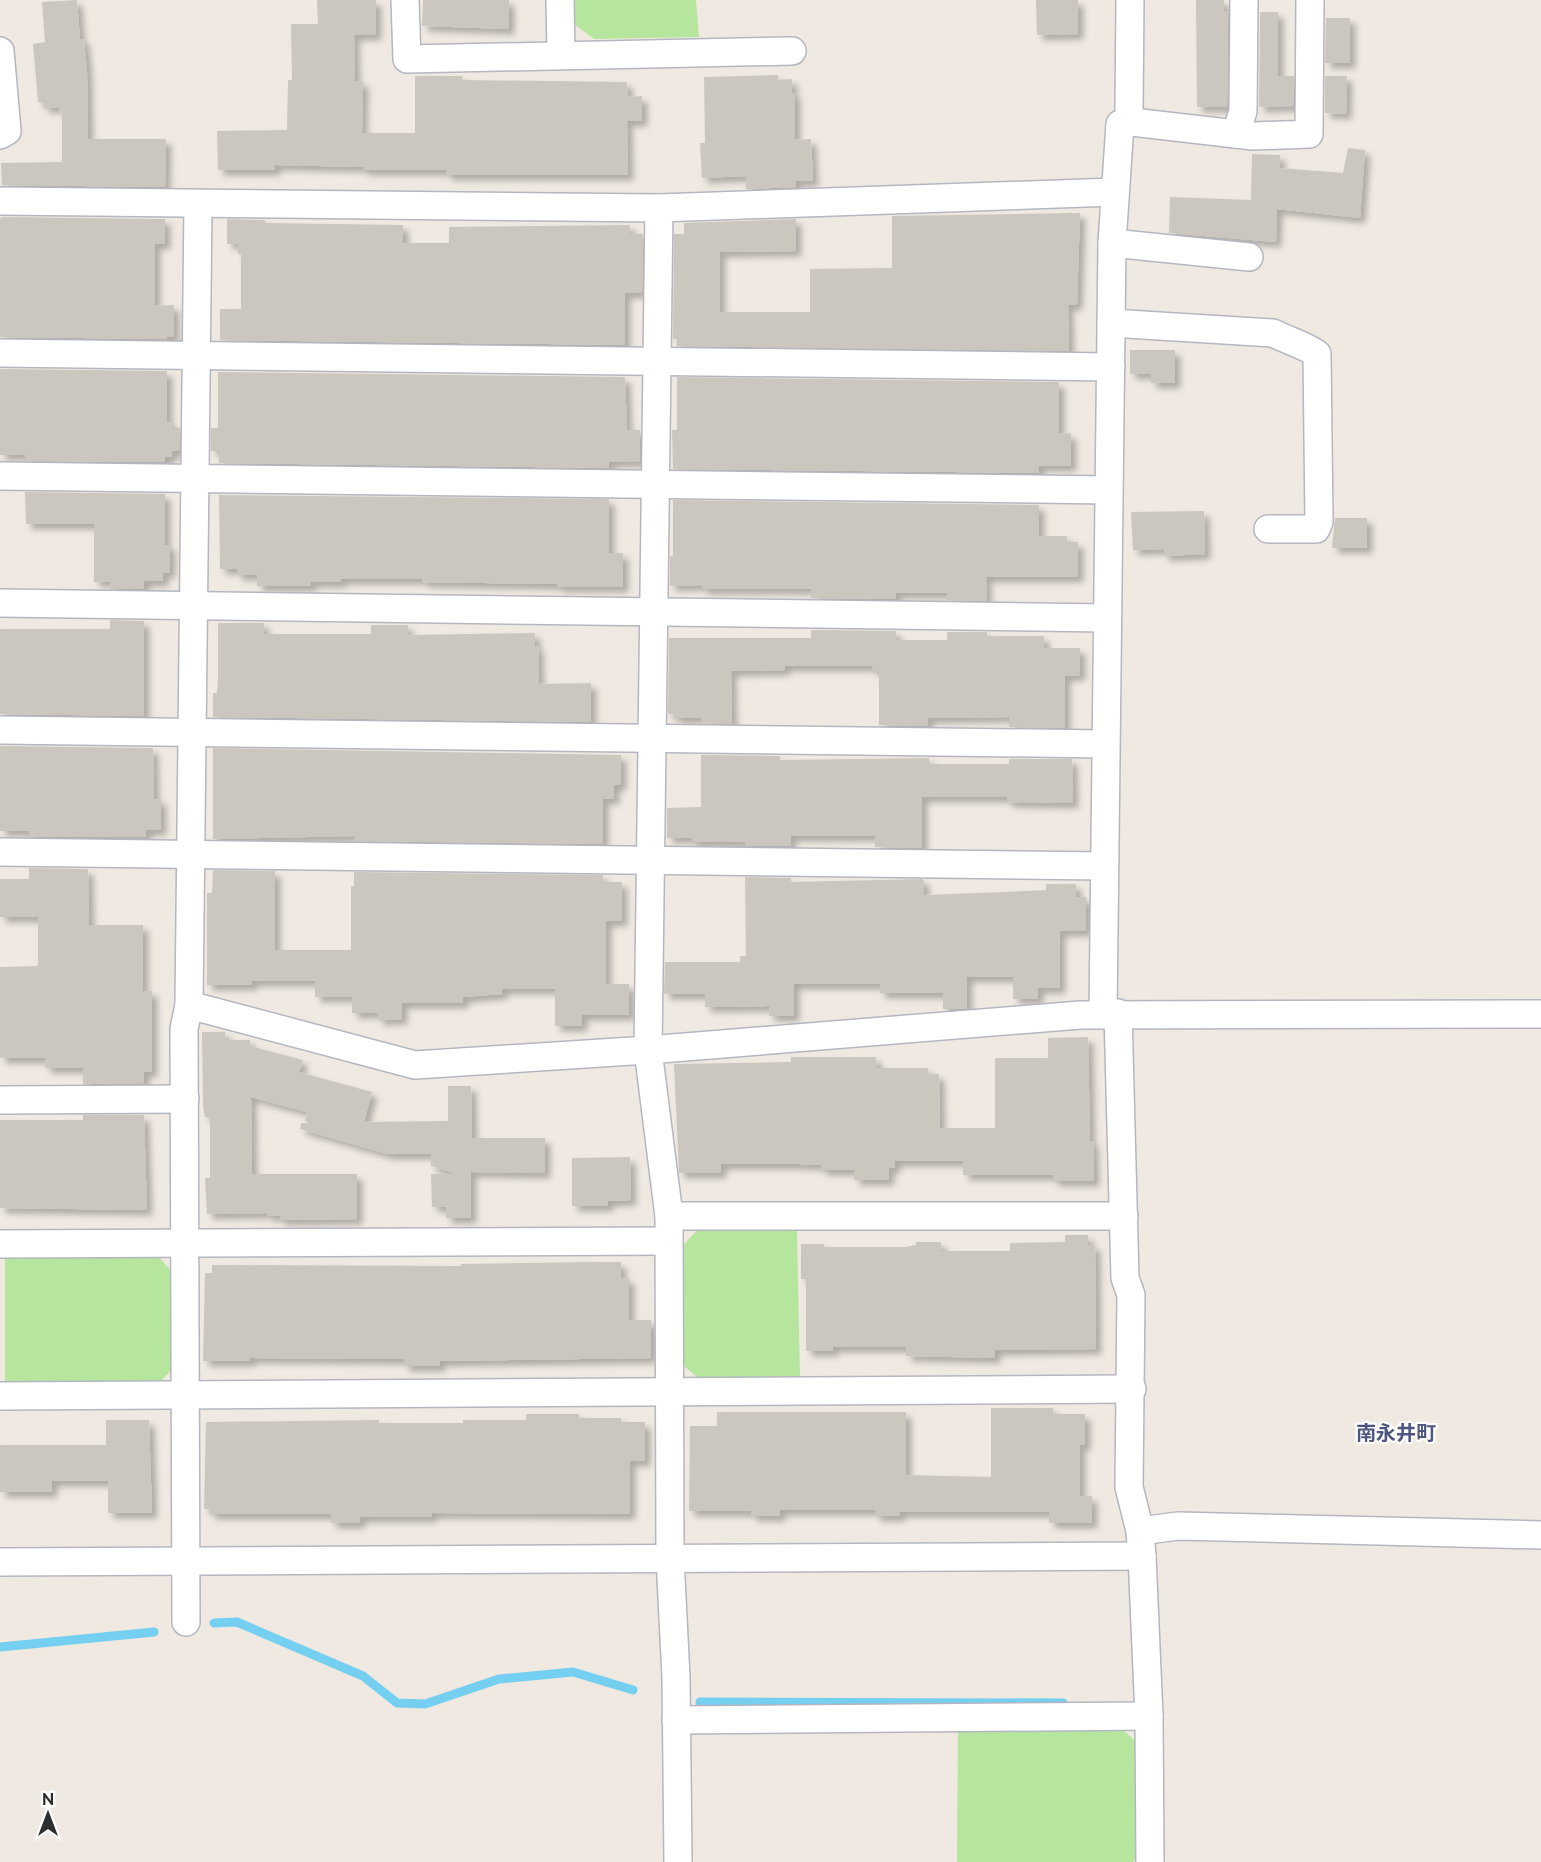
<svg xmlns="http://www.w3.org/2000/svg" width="1541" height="1862" font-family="Raleway,'Noto Sans JP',sans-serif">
  <defs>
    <filter id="shadow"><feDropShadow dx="5.5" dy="5.5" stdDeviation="3" flood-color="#0004"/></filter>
  </defs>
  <rect width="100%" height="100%" fill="#efe9e1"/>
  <g fill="#b6e59e">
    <path d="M575,0h121l3,37 -105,2 -20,-15z"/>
    <path d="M698,1229l99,1 3,148h-102l-15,-13 -3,-116z"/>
    <path d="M5,1257h154l12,14 2,97 -13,14 -155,1z"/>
    <path d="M1122,1729l13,12 2,117 -4,4h-176l1,-132z"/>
  </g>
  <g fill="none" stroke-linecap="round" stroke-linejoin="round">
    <g stroke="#75cff0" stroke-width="9">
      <path d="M214,1623l23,-1 126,54 34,27 28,1 74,-25 74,-7 60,18"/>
      <path d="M0,1647l154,-15"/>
      <path d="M700,1702l363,1"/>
    </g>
  </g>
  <g fill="#cbc7bf" filter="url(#shadow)">
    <path d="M77,0l3,39h4l3,33 1,67h78l-1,48 -163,-2 -1,-22 61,-1v-50l-3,1v-6l-15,1v-6h-6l-5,-58 12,-2 -3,-40z"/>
    <path d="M317,0h59v35h-22l1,46h8l-1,52h53v-57h47v4l165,2 1,15 14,-1v25h-15l1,54h-182v-5h-83v-3l-88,-2v5h-57l-1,-39 70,-1 1,-50h4l-1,-56h27z"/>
    <path d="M423,0h86v29l-87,-3z"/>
    <path d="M1036,0h42v34l-41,1z"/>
    <path d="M1196,0h28v11h4l-1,96h-30z"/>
    <path d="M1260,12h18v64h16l-1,30 -34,1z"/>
    <path d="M1326,18h24v45h-25z"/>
    <path d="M778,75v5l14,-1v14h3v47l16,-1 2,42h-17v6l-50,2v-13l-44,2 -2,-35h5l-1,-66z"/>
    <path d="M1325,76h22l-1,38 -21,-1z"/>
    <path d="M1348,148l17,2 -5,68 -83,-9 -1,33 -107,-9 1,-36 81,3 1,-46 28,1v13l63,5z"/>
    <path d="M1080,213l-3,92h-9l1,46 -392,-5v-7h-4l1,-105h10v-11l112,-4v32l-76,1v60h90v-43l82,-1v-52z"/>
    <path d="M2,217l163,2v25h-10v62l19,-1v32h-7v2l-167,-2v-118z"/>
    <path d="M227,219l38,1v3l138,2v18h46v-16l181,-2v9h13l-1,59h-17v52l-405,-5v-31h21v-55h-3v-10h-11z"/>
    <path d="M1130,350h45v33h-24v-9h-21z"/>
    <path d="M0,369l167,2v51h5v6h8l-1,23h-7v6h-7v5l-140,-1v-6h-25z"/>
    <path d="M218,372l407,5 2,53h13v31l-31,1v6l-390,-5v-12h-8v-23h7z"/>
    <path d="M677,377l382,5v52l12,-1v33h-32v7l-366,-4 -1,-39h5z"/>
    <path d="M25,492l140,2v51h5v28h-7v8h-19v8h-34v-8l-16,1v-58h-68z"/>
    <path d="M219,495l390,4v54h14v34h-65l-1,-3 -135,-2v-3h-81v3h-30v4h-54v-11h-20v-6h-17z"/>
    <path d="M673,500l366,5v31h28v6h11v35h-92l1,24 -40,-1v-7h-51v6l-85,-1v-9h-109v-4l-32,1v-30h3z"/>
    <path d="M1204,511l1,43 -41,2v-7l-31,1 -2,-38z"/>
    <path d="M1335,518h32v30h-35z"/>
    <path d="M110,620l34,1v95l-144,-2v-85h110z"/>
    <path d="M218,623h46v11h107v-9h37v10l127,-2v13h3l1,38 52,-1v39l-378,-5v-24h4l1,-15z"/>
    <path d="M811,630l85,1v9h51v-8h40v4h57v12h36v27l-15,1v52l-56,-1v-10l-81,1v8l-49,-1v-54h-7v-5h-87v4l-54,1 1,53 -31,-1v-5h-27v-4h-6l1,-76h142z"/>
    <path d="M0,746l153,2 1,51h7v31h-15v7h-117v-6h-29z"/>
    <path d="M213,748l408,7v30h-7v14h-11v45l-249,-3v-5l-141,3z"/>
    <path d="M701,755l79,1v4l149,-2v6h80v-5h63l1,44 -66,-1v-5h-85v51l-47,-1v-11h-84v10h-46v-4h-53v-4h-25v-30l34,-1z"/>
    <path d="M29,868l59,1 1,56h54v66h9v81h-8v11l-61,1v-16h-38v-10h-45v-91l38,-1v-49h-38v-38h29z"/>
    <path d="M213,870l62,1v79h76v-64h3v-14l249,3v7h19v39h-16v63h23v31h-47v11h-27v-37h-53v5l-39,3v6h-61v16l-24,1v-7h-26v-16h-37v-16h-63v4h-45v-92h5z"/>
    <path d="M745,877l46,1v4l131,-3 2,2v14l103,-4 19,-1v-6h30v13h10v34h-26v57h-22v11h-25v-22h-46v31l-4,1h-20v-16h-63v-9h-86v32h-25v-10l-64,1v-13h-41l1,-32h75v-6h6z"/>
    <path d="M202,1032h23l1,8h24v6l53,14 -4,12 73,20 -8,30 84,-1v-35h23l1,52h73v35l-74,-1v46h-25v-11h-14l-1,-33h27l-27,-8v-12h-43l-88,-25 1,-6h8l-4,-2 2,-9 -56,-15 1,77h105v45l-77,1v-4h-13v-3l-60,1 -2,-36h5v-61h-5l-2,-11z"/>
    <path d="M1088,1037l2,104h3l1,40h-41v-6h-90v-14h-68v7h-6v12h-35v-10h-33v-5l-23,-1h-77v9h-42l-5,-109 117,-2v-5h85l1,11h51v6h11l1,54h55v-70h53v-20z"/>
    <path d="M83,1115h61l3,95 -147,-2v-88h83z"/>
    <path d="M630,1157l1,43 -23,1v5h-36v-48z"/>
    <path d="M1065,1235h23v10h7l1,104 -101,1v8l-89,-2v-9h-73v4h-27v-72h-5v-35h23v3h82l10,-2v-3h25v9h69v-8l55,-1z"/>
    <path d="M588,1262h33v16h8v42h22v38l-211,3v5h-36v-7l-154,-1v3h-47l2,-88h7v-8l249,1v-2z"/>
    <path d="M991,1408h62v6h32v31h-5v51h12v27h-43v-11h-149v4h-25v-6h-95v6h-29v-5h-62l1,-85h27v-14h189v63l85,2z"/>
    <path d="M526,1414h53v4h42v4h24v39h-15v53l-198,-1v4h-72v6h-29v-9h-121v-5h-6l2,-87 173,-2v3h84v-3h63z"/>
    <path d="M106,1420h43l3,93h-44v-32h-56v11h-52v-47h106z"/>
  </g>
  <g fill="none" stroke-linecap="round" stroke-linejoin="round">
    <defs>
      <g id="street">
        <path d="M405,0l2,59 385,-8"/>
        <path d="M560,0l1,55"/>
        <path d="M0,51l7,80 -7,4"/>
        <path d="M1132,122l121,14 56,-2 1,-134"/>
        <path d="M1236,134l7,-23 1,-111"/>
        <path d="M0,201l659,7 455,-16"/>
        <path d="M659,208l-11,842 21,166 1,342 6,119 2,185"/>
        <path d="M1112,243l137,14"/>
        <path d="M1111,323l162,10c15,8 30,11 44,21l2,168 -3,7h-48"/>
        <path d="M0,353l1111,14"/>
        <path d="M0,476l1108,14"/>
        <path d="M0,603l1106,15"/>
        <path d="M0,730l1105,14"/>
        <path d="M0,852l1104,14"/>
        <path d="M189,1005l226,60 233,-15 432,-35 461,-1"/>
        <path d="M1118,1013l7,265 6,17 -2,192 11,44 2,25 7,160 1,146"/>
        <path d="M1103,1014l9,-771 8,-119 12,-2 -3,-11 1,-111"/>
        <path d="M0,1100l185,-1"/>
        <path d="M669,1216h455"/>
        <path d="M0,1244l668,-3"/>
        <path d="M0,1396l1132,-7"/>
        <path d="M1140,1531l38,-5 363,9"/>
        <path d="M0,1562l1142,-6"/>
        <path d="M186,1622l-2,-593 5,-24 9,-801"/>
        <path d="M676,1720l473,-4"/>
      </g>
    </defs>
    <use href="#street" stroke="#b4b7c1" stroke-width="30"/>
    <use href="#street" stroke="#fff" stroke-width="27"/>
  </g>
  <g text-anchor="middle" stroke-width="4.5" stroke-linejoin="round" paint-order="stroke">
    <g font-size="20" font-weight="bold" fill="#4d5680" stroke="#fff">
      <text x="1396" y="1440">南永井町</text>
    </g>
  </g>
  <g transform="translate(48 1814)" stroke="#ffffff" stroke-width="4.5" paint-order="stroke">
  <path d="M0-4.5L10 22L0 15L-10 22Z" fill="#2e2e2e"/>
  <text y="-9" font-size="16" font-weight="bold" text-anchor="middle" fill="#2e2e2e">N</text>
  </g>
</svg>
